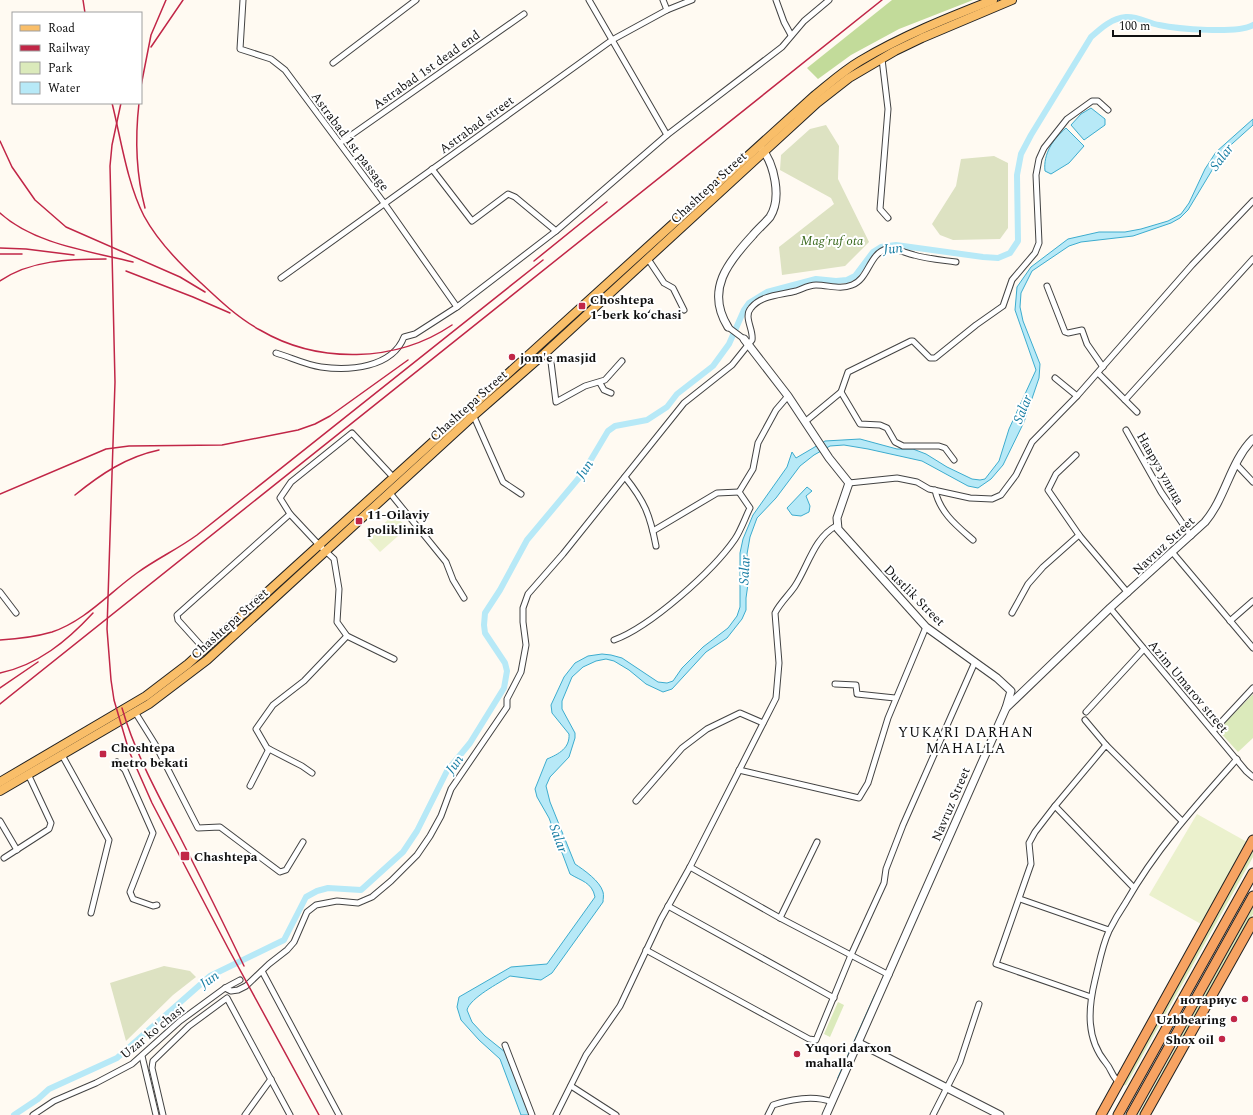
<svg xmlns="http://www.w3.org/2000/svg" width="1253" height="1115" font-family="Spectral,serif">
  <rect width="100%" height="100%" fill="#fffaf2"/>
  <g fill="#dbeabb">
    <path d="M1253,694v44l-15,14 -20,-22z"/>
    <path d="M1253,849v8l-127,228 -5,1z"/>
    <path d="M1253,907v7l-70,125 -4,1z"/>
    <path d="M838,1002l6,3 -14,32 -6,-3z"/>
    <path d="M1175,1048h4l-37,67h-4z"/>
  </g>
  <path fill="#c2db9a" d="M892,0h81l-74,29 -48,26 -33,24 -11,-11z"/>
  <g fill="#dde2c2">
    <path d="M826,125l13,21 -1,33 31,63 -24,24 -63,9 -3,-28 55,-43 -3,-6 -51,-28 1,-15 29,-26z"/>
    <path d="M994,156l14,7v65l-8,11 -47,1 -13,-5 -8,-11 24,-38 5,-27z"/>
    <path d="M164,966l26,5 6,6 -23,18 -47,46 -16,-58z"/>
  </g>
  <g fill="#ebf1cd">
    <path d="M394,514l13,14 -27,24 -12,-13z"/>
    <path d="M1197,814l50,28 -46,82 -52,-29z"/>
  </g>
  <g fill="#b7e9f7" stroke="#3dacce">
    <path d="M1091,108l14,11v6l-21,15 -13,-15 10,-11z"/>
    <path d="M1253,119v6l-30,27 -35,58 -8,8 -9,5 -38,13 -52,6 -12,4 -37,25 -11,22 -1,14 3,14 17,43 -1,14 -15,44 -21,43 -12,14 -13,9 -10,-2 -46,-25 -54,-12 -24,-4 -14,1 -16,9 -14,11 -24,32 -19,20 -7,19 -3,17 2,23 -3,21v12l-4,9 -15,19 -21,14 -34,37 -9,3 -17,-8 -17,-14 -15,-9 -8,-2 -10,2 -13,6 -11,10 -10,24v8l13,24v5l-6,19 -19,20 -4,9 4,16 25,62c9,6 25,17 28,28 1,3 0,7 0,10l-51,71 -11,7 -31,-4c-11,7 -40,22 -43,34l5,12 13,14 20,16 25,63h-9l-21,-56 -21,-19 -18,-20 -4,-13 2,-10 52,-30 36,-3 48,-67c-3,-15 -14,-16 -25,-23l-21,-56 -12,-21 -2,-8 12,-30c12,-5 23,-11 22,-25l-17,-21 -1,-8 13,-28 11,-14 13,-7 14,-2 9,1 11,3 36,24 9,1 6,-2 9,-13 21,-21 25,-19 9,-12 3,-9v-54l3,-14 10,-24 34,-48 5,-15 4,6 29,-17 35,-2 37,10h16l13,5 21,13 25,12 8,1 5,-1 14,-18 10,-32 27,-59 -21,-60 2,-23 14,-20 37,-28 31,-7h26l16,-3 27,-8 13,-7 8,-11 16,-34 11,-17z"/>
    <path d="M1066,128l18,18 -15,17 -18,11 -6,-3c-2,-17 8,-32 21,-43z"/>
    <path d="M807,487l5,4 -6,5 4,10 -1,6 -8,4 -9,-1 -5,-7z"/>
  </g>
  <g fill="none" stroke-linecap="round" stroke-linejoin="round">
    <path stroke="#3dacce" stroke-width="1.5" d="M838,1078l37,-83"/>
    <path stroke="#b7e9f7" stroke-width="6" d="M14,1115l24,-16 11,-10 68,-31 93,-82 74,-36 22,-43 11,-6 11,-3 33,2 42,-38 14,-21 30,-60 23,-28 34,-55 3,-17 -2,-8 -20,-30 -1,-8 1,-12 15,-23 27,-50 56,-67 25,-42 7,-5 32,-6 20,-13 10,-13 36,-28 16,-22 15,-34 5,-7 18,-11 49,-13 20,2 11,-1 8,-4 18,-24 8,-5 15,-2 87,12 15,1 12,-5 8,-12 -1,-66 4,-21 10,-19 60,-98c10,-9 21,-19 35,-20 11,-1 22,6 33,8 18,4 79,9 94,0"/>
    <defs>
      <g id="minor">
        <path d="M243,0l-3,49 31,10 14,11 99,133 73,104"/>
        <path d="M589,0l78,135"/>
        <path d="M663,0l4,10"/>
        <path d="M776,0l8,22 7,13"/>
        <path d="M882,59l6,50 -8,100 8,9"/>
        <path d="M333,63l83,-63"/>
        <path d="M340,143l184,-129"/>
        <path d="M432,169l40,52 36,-27 7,3 41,34"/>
        <path d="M648,259l16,24 9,5 11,22"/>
        <path d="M281,278l331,-238 55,-30 25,-10"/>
        <path d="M1047,286l18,46 3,1 14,-3 5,14 16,23"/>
        <path d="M728,327l16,12"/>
        <path d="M276,353c14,4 30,12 45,14 28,4 71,1 83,-30l11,-3 42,-27 99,-76 111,-96 115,-88 22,-26 25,-21"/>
        <path d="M544,354l7,8 5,40 29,-16 20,-6 17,-19"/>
        <path d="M1098,373l39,39"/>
        <path d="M1055,378l22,18"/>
        <path d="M600,383l4,7 7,3"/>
        <path d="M841,392l19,32 20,1 7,3 8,14 8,4h36l6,2 9,12"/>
        <path d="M1125,400l128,-141"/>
        <path d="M472,417l3,2 28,63 18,12"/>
        <path d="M806,421l35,-29 7,-20 63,-31h2l17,17h5l41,-33 27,-19 9,-26 23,-27 4,-10 -3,-68 3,-16 5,-11 23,-29 25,-18h6l10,9"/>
        <path d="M1126,430l35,62 30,44"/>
        <path d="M1076,455l-20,19 -8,16 31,45 49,58"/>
        <path d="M1236,464l17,18"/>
        <path d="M393,477l-41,-44 -61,49 -11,16 10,16 29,31 15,14 5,30 -2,33 10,14 47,23"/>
        <path d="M625,477c20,25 25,38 31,69"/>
        <path d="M849,483l48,-5 20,4 12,7 41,9 22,1 9,-4 15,-20 16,-33 45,-46 115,-131 61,-64"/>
        <path d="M935,490c5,23 22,36 38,50"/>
        <path d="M739,492l14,-23 5,-26 18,-33 12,-14"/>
        <path d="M390,493l56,69 7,18 11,18"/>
        <path d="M653,531l64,-38 22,-1"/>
        <path d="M1173,553l80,95"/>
        <path d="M0,592l16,21"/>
        <path d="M1110,608l136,163 7,6"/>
        <path d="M1012,613l16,-29 15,-17 36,-32"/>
        <path d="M1230,621l23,-20"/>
        <path d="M614,640c36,-13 99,-69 121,-101 6,-9 10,-21 15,-31l-11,-16"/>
        <path d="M205,650l-27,-30 -1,-5 113,-101"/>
        <path d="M835,684l21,1 1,9 38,4"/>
        <path d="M135,712l20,32 43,84 22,-1 60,45 6,-2 17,-28"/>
        <path d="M1086,712l58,-63"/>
        <path d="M1085,720l21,25"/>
        <path d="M1213,731l40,-43"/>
        <path d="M62,755l47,85 -18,73"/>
        <path d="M117,762l8,8 28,63 -23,59 3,7 20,7 4,-1"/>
        <path d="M739,770l120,28 9,-15 20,-65 38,-91"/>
        <path d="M312,773l-10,-7 -35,-18 -11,-19 17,-24 31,-24 43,-45"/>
        <path d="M250,786l19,-37"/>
        <path d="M636,801l46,-53 25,-19 33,-16 23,10"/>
        <path d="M1055,806l79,82"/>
        <path d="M0,821l17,29"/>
        <path d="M4,858l45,-29 2,-6 -23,-49"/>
        <path d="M690,867l90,51 109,57"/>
        <path d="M1020,899l89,31"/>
        <path d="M668,906l166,92"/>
        <path d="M780,918l37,-76"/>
        <path d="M646,950l163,89 7,1 35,-85 33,-72 2,-14 17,-44 72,-163"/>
        <path d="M262,971l77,144"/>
        <path d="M225,988l6,3 7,-1 8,-4 23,-22 18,-14 7,-8 13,-30 9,-7 21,-4 21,2 14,-6 19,-16 26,-26 13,-19 11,-20 10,-27 56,-82v-8l14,-27 5,-27 -3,-23v-14l5,-14 35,-40 121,-151 48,-38 20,-25c2,-10 -9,-23 -1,-32 10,-13 30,-13 45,-17 6,-2 13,-6 20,-6 13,0 24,5 36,0 17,-6 17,-32 35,-36 10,-1 18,4 27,6 14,4 28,5 42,7"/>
        <path d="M1091,997l-95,-33 35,-100 -2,-21 6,-11 20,-26 51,-61 76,76"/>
        <path d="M505,1045l27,70"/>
        <path d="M142,1056l14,59"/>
        <path d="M1119,1082c-7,-5 -7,-12 -13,-19 -20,-24 -18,-54 -11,-83 4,-16 7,-34 14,-49 5,-10 11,-20 17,-29 30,-53 71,-98 111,-143"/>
        <path d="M571,1086l45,29"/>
        <path d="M33,1115l21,-14 42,-18 36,-19 48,-43 45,-33 15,-8"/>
        <path d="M163,1115l-11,-47 1,-7 36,-35 38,-28 63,117"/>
        <path d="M245,1115l26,-36"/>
        <path d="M556,1115l30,-60 34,-49 41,-87 29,-52 86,-169 3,-35 -4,-50c5,-10 14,-18 20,-27 13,-20 19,-48 41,-60"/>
        <path d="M768,1115l5,-10c19,-6 41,-10 59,-3"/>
        <path d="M933,1115l27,-53 19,-58"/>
      </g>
      <g id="tertiary">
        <path d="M728,327c-23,-37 0,-65 25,-92 5,-6 12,-12 17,-18 7,-11 7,-24 5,-36 -2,-12 -6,-24 -14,-33"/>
        <path d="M744,339l44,57 41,62 20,25 -12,35 1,11 88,98 71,51 14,13 -5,17"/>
        <path d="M859,1043l141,72"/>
        <path d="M826,1115l180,-407 104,-100 95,-86c21,-25 25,-60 48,-83"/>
      </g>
      <g id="primary">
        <path d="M0,782l146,-86 42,-32 626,-568c15,-12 29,-25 46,-35 42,-25 87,-43 133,-61"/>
        <path d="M0,791l149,-87 58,-44 265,-243 72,-63 273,-251 32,-25 46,-27 27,-13 90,-38"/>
      </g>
      <g id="trunk">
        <path d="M1101,1115l152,-275"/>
        <path d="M1118,1115l135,-242"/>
        <path d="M1131,1115l122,-219"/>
        <path d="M1145,1115l108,-193"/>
      </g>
    </defs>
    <use href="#minor" stroke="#434343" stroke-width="7"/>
    <use href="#tertiary" stroke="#434343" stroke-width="9"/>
    <use href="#primary" stroke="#212121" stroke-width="10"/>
    <use href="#trunk" stroke="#212121" stroke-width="11"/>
    <use href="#minor" stroke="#fff" stroke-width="5"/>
    <use href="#tertiary" stroke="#fff" stroke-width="7"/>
    <use href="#primary" stroke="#f9be69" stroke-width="8"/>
    <use href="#trunk" stroke="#f7a362" stroke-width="9"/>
    <g stroke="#c12647" stroke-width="1.5">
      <path d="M83,0l2,13"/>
      <path d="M151,47l32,-47"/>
      <path d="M141,86l10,-51 15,-35"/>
      <path d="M112,103c9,36 15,80 32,113 13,24 37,49 57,67 18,17 37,35 59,47 58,34 136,33 192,-5"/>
      <path d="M121,103l-9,42 -2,21 5,216 -8,247 4,51 3,20 15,51 23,52 76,145 91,167"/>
      <path d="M139,103c-4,35 -3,71 6,105"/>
      <path d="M0,141l12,26 23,33 31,27 114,50 25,15"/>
      <path d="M0,213c34,31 89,38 133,49"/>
      <path d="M0,248l26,1 48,6"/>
      <path d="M0,254h22"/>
      <path d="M534,261l73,-59"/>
      <path d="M126,271l67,26 37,16"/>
      <path d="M0,281c30,-21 70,-22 106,-22"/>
      <path d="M0,494l106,-45 23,-3 93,-1 76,-15 17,-6 15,-8 78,-56"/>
      <path d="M75,495c26,-21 51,-38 84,-45"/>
      <path d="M0,640c17,-1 35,-3 52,-8 33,-11 57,-39 85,-59 19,-14 41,-24 60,-38l346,-275"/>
      <path d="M0,673c38,-8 67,-32 93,-60"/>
      <path d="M0,688l38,-26"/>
      <path d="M0,704l882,-704"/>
      <path d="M122,708c13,45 35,85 57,127 22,43 44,87 65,131"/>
    </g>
  </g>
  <g fill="#c12647" stroke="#fff" stroke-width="1.5">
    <rect x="578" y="302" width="8" height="8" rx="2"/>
    <circle cx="512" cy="357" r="4"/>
    <rect x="355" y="517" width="8" height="8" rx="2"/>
    <rect x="99" y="750" width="8" height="8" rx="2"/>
    <rect x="180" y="851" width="10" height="10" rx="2"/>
    <circle cx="1245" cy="999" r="4"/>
    <circle cx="1234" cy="1019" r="4"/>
    <circle cx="1222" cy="1039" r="4"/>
    <circle cx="797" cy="1054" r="4"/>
  </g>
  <g text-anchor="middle" stroke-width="4" stroke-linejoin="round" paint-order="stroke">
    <g font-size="13" fill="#101010" stroke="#fff">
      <text transform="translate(426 69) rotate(-35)" y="5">Astrabad 1st dead end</text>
      <text transform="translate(476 124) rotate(-36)" y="5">Astrabad street</text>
      <text transform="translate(351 141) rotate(53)" y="5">Astrabad 1st passage</text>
      <text transform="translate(708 187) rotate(-43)" y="5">Chashtepa Street</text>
      <text transform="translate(468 405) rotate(-42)" y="5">Chashtepa Street</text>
      <text transform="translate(1161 468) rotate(60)" y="5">Навруз улица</text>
      <text transform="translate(1163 545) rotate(-43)" y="5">Navruz Street</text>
      <text transform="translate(915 595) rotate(45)" y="5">Dustlik Street</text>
      <text transform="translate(229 623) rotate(-42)" y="5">Chashtepa Street</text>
      <text transform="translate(1189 686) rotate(50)" y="5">Azim Umarov street</text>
      <text transform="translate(950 804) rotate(-67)" y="5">Navruz Street</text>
      <text transform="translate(152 1031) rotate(-39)" y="5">Uzar ko'chasi</text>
    </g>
    <g font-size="13" font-style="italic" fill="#3a691e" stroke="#fff">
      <text x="832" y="245">Mag'ruf ota</text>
    </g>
    <g font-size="13" font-weight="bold" fill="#101010" stroke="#fff" text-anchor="start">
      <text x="590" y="304">Choshtepa<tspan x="590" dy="15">1-berk koʻchasi</tspan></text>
      <text x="520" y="362">jom'e masjid</text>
      <text x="367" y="519">11-Oilaviy<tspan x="367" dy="15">poliklinika</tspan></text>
      <text x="111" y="752">Choshtepa<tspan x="111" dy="15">metro bekati</tspan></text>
      <text x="194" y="861">Chashtepa</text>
      <text x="1237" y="1004" text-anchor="end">нотариус</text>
      <text x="1226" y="1024" text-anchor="end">Uzbbearing</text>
      <text x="1214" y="1044" text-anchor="end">Shox oil</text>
      <text x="805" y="1052">Yuqori darxon<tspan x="805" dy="15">mahalla</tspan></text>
    </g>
    <g font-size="14" font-style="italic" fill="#177da3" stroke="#fff">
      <text transform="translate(1221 157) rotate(-53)" y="5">Salar</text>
      <text transform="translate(893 248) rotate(-5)" y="5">Jun</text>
      <text transform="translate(1022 409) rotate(-68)" y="5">Salar</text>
      <text transform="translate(584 469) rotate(-56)" y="5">Jun</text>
      <text transform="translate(744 570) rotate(-87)" y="5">Salar</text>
      <text transform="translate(454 764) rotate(-54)" y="5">Jun</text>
      <text transform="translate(559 838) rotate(70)" y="5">Salar</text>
      <text transform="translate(209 979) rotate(-35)" y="5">Jun</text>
    </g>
    <g font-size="14" letter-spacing="1" fill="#101010" stroke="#fff">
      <text x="966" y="737">YUKARI DARHAN<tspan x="966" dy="16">MAHALLA</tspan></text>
    </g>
  </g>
  <rect x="12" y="12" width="130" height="92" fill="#ffffff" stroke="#9f9f9f"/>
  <rect x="20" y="25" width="20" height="6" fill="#f9be69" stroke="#9f9f9f"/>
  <text x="48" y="32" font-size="12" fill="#101010">Road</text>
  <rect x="20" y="45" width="20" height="6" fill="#c12647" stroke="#9f9f9f"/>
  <text x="48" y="52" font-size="12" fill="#101010">Railway</text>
  <rect x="20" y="62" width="20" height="12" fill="#dbeabb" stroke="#9f9f9f"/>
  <text x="48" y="72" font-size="12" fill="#101010">Park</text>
  <rect x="20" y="82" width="20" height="12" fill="#b7e9f7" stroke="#9f9f9f"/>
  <text x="48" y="92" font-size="12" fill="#101010">Water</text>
  <path d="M1113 30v6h87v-6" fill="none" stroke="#101010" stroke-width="2"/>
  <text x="1119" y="30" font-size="12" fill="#101010" stroke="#ffffff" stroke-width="3" paint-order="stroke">100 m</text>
</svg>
